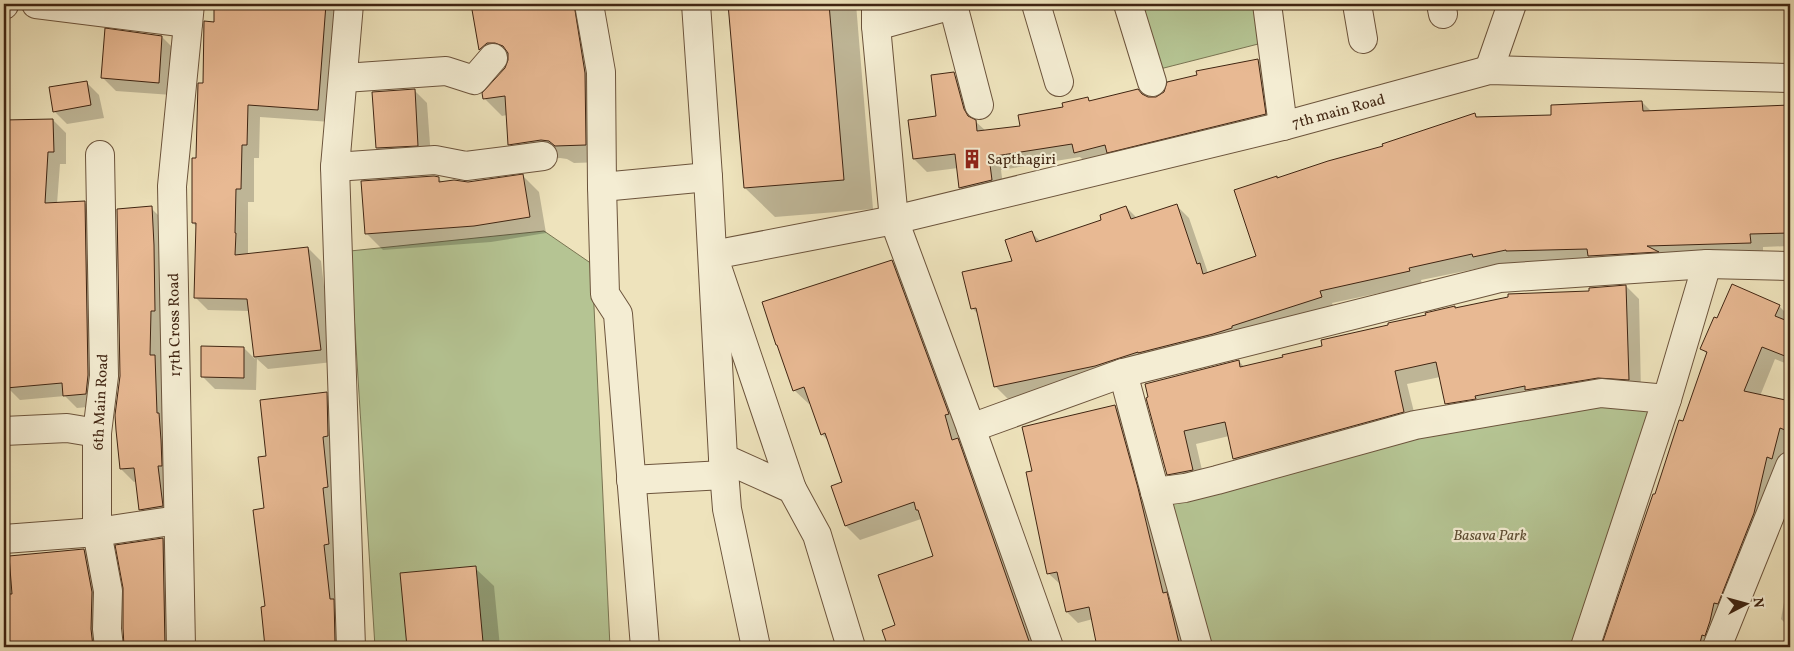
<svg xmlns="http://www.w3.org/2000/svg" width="1794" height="651" font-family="Vollkorn,serif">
  <rect width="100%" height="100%" fill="#eee3bc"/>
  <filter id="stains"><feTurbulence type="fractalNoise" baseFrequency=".004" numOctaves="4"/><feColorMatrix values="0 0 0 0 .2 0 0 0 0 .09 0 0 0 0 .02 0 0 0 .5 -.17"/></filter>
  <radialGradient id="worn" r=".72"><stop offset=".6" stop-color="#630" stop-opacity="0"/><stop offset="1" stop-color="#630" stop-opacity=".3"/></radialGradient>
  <g fill="#b5c493" stroke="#7a7452">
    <path d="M1140,4h120l6,38 -110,28z"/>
    <path d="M544,231l48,33 18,383h-235l-25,-396z"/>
    <path d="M1602,399l48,8 -78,240h-364l-42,-146 258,-66z"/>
  </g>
  <g fill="#0003">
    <path d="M140,4h39l-1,13z"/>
    <path d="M215,4h128l-12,118 -71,-5 -1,41h-5v44h-6v53l60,-7 13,13 12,101 -65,7 -11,-10 -1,31 -41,-1 -13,-13 42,-28 11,11 -5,-48 -42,-1 -13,-13 2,-70 -4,-4 4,-64 7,-74 11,-62z"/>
    <path d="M472,4h127l4,158 -29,1 -7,-4 -7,-1 -34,4 -17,-18 -2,-29 -5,1 -17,-17 21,-31 4,-8 -5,1 -7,6 -18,-18z"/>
    <path d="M730,4h126l17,205 -98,8 -30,-29z"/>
    <path d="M162,37l13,13 -3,45 -56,-4 -13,-13z"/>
    <path d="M1258,60l13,13 7,53 -189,39 -9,-8 -79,13 3,23 -31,7 -13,-13 -2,-19 -31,4 -13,-13 24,-42 16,-43 13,13 9,35 10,9 35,-4 66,-29 4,4 53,-6 4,2h8z"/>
    <path d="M86,82l13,13 5,23 -37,6 -13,-13z"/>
    <path d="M414,90l13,13 4,55 -41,3 -13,-13z"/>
    <path d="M1642,102l10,10 138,-6v140l-27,1v9l-243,8 -1,-2 -32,7 -2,-2 -64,13 1,4 -90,19 3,7 -226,68 -101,21 -13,-13 -15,-70 -8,-8 42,-47 18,-28 9,9 62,-21 23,-14 11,11 39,-13 13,13 19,55 50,-16 20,-78 107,-32 89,-33 4,4 74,-2z"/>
    <path d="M53,120l13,13v31h-6l-3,40 28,-1 12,12 1,191 -21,2 -12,-12 -45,4 -13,-13 -3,-39v-227z"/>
    <path d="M523,176l16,16 7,41 -55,9 -108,8 -16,-16 71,-56 5,5h25z"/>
    <path d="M151,208l13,13 11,298 -22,3 -13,-13 -3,-28 -3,1 -13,-13z"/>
    <path d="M892,261l14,15 135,371h-151l-6,-17 12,-4 38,-70 -13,-37 -61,21 -14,-14 -2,-43 -15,-41 -7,-8 -11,-31 -2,1 -15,-14z"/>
    <path d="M1626,286l13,13 2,93 -182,24 -13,-13 -6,-26 -33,7 10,40 -170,48 -13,-13 -5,-23 -33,8 9,39 -24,4 -13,-13 -21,-75 92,-38 5,6 79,-20 131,-40 3,2z"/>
    <path d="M1779,306l11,11v48l-15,-6 -15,37 30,7v49l-10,37 -62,158h-115l39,-118 41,-106 24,-69 -5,-5z"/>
    <path d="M326,394l13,13 8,240h-81l-4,-39h4v-99l2,-52z"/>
    <path d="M1115,406l11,11 63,230h-91l-5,-28 -15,4 -11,-11 -6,-27 -12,-11 -22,-101 7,-1 40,-55 -1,-2z"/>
    <path d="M1790,510v10l-2,-3z"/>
    <path d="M163,539l13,14 2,94h-52z"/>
    <path d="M84,550l13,13 8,84h-101v-84z"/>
    <path d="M475,568l19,18 6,61h-92l-7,-72z"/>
    <path d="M1789,574h1v54l-9,-9z"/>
  </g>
  <g fill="#e8b993" stroke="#402512">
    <path d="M214,4h112l-8,106 -70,-5 -1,40h-5l-1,44h-5l-1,44h1l-1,22 73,-8 13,103 -67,7 -7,-58 -53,-1 2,-75h-4v-65h4l2,-75h5l1,-62 10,1z"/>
    <path d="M471,4h103l11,69 1,72 -31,1 -6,-5 -8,-1 -33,5 -3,-49 -22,3 -1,-6 23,-25 3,-8v-7l-5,-7 -8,-3h-8l-8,7z"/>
    <path d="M728,4h101l15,176 -100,8z"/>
    <path d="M105,28l57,8 -3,47 -58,-5z"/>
    <path d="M1258,59l8,55 -159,39 -2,-8 -31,8 -2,-9 -83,13 3,23 -29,7 -4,1 -4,-34 -42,5 -5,-39 28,-4 -5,-41 23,-3 10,37 4,7 8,4 1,11 43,-5 -2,-11 45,-8 -1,-4 26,-6 1,4 49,-12 4,5 6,3h8l8,-5 3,-10 30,-7 -1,-4z"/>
    <path d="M87,81l4,24 -38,7 -4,-25z"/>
    <path d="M415,89l3,57 -42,2 -4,-56z"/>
    <path d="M1642,101l1,10 147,-6v128l-40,1 1,9 -104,3 12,6 -71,4 -1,-7 -81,2v-1l-33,7 -1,-3 -63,14 1,3 -90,20 2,6 -90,29v2l-19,6 -75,19v-1l-43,14 -101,21 -18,-79 -5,1 -9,-37 50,-11 -7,-21 27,-9 4,11 65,-22 -1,-5 26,-9 5,13 46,-15 20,60 3,-1 3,11 53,-18 -22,-66 43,-14v2l51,-17 55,-15 -1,-2 93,-31 1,4 75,-2v-10z"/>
    <path d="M53,119l1,33h-6l-3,51 40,-2 3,174 -2,19 -23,2 -1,-13 -56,5 -2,-24v-80h2l-2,-164z"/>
    <path d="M523,174l7,43 -56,9 -109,8 -4,-53 73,-5 5,1v5l15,-2 14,2z"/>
    <path d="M152,206l2,39 1,66h-4l-1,44h5l2,58h2l2,27 1,26h-4l5,40 -24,4 -5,-42 -14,1 -4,-39 -1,-15 5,-39 -3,-167z"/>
    <path d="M892,260l57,154 -4,1 7,25 6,-2 73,209h-143l-6,-17 13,-5 -17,-50 55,-19 -15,-46h-2l-2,-8 -69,24 -14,-40 11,-4 -17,-49 -4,2 -17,-48 -11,4 -16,-46h-1l-14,-43z"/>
    <path d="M1732,284l48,21 -5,11 15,6v36l-28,-11 -18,44 46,10v8l-5,21 -5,-2 -8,31 -5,-2 -13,56 -36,91 -4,-1 -4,18 -5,15 -3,-1 -3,12h-98l40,-118 12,-35h2l24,-74 4,1 24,-69 -7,-3 14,-32 3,1z"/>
    <path d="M1626,285l3,95 -31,-2 -73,12v-4l-50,10 1,3 -31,5 -9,-42 -41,9 9,41 -171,47 -8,-37 -41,9 9,39 -26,5 -21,-77 2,-1 -3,-13 94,-24 1,7 43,-10 -1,-2 40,-9 -1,-6 67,-15v-2l38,-8 -1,-2 30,-7v2l53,-11v-3l81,-3v-3z"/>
    <path d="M201,346l43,1v31l-43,-1z"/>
    <path d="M327,392l1,44 -5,1 5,50 -5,1 6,56 -5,1 6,54h4l1,43 -43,5h-27l-4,-40 4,-1 -12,-96 11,-2 -6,-51 8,-1 -6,-56z"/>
    <path d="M1115,405l23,83 25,105 4,-1 13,55h-83l-8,-40 -23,5 -9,-40 -10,2 -21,-102 6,-1 -10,-44z"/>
    <path d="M163,538l2,109h-41l-1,-19v-40l-8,-43z"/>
    <path d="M84,549l8,43 -1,37 2,18h-83l-5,-53h7l-3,-38z"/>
    <path d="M476,566l7,76 -54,5h-22l-7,-74z"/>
  </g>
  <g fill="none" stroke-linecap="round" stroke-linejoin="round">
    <defs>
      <g id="minor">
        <path d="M36,4l152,19"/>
        <path d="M349,4l-14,163 16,480"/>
        <path d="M589,4l12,68 1,115 3,107 13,20 27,333"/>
        <path d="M696,4l12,173 15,281 4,51 29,138"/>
        <path d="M876,4v22l18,194 77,208 78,219"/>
        <path d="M1036,4l23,78"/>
        <path d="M1128,4l24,78"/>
        <path d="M1267,4l16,122"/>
        <path d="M1357,4l6,35"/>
        <path d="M1441,4l2,10"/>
        <path d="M4,5v-1"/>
        <path d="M953,5l26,100"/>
        <path d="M876,26l80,-22"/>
        <path d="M1489,70l23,-66"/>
        <path d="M344,78l102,-7 28,9 19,-22"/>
        <path d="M100,155l4,221 -7,57v99l11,59 -1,38 2,18"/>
        <path d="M335,167l100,-7 31,6 77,-10"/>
        <path d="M602,187l106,-10"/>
        <path d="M1123,373l32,119"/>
        <path d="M971,428l152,-55 377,-95 207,-14 83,2"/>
        <path d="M4,431l63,-3 30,5"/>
        <path d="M723,458l69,31 25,46 34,112"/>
        <path d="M631,480l93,-5"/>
        <path id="s1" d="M792,489l-79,-234 181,-35 389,-94 206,-56 301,8"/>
        <path d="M4,539l93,-7 81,-12"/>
        <path d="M181,647l-9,-461 18,-182"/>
        <path d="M1198,647l-43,-155 30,-4 32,-8 198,-55 186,-32 66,6"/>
        <path d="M1585,647l82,-248 40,-135"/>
        <path d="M1717,647l73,-181"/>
      </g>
    </defs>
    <use href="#minor" stroke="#6c543c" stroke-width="30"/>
    <use href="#minor" stroke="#f4edd3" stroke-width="28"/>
  </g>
  <defs>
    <symbol id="building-bare" viewBox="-9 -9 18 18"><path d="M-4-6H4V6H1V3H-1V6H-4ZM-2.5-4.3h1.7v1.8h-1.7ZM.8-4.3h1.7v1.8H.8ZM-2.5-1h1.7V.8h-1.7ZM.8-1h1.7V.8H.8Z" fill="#8f2418" stroke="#f4edd3" stroke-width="2.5" paint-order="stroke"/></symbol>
  </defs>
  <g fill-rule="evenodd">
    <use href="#building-bare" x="958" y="145" width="28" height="28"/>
  </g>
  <g text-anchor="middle" stroke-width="4.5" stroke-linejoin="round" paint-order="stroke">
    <g font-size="15" fill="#402512" stroke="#f4edd3">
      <text dy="5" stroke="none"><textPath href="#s1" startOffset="889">7th main Road</textPath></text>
      <text transform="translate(174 325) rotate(-91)" y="5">17th Cross Road</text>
      <text transform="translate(100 402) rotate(-87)" y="5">6th Main Road</text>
    </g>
    <g font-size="15" fill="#402512" stroke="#f4edd3" text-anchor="start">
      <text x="987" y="164">Sapthagiri</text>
    </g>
    <g font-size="15" font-style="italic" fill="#5d4d32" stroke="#f4edd3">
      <text x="1490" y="540">Basava Park</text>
    </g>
  </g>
  <rect width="1794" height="651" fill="none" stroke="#eee3bc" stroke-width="20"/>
  <rect x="5" y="5" width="1784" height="641" fill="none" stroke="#402512" stroke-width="2.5"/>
  <rect x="10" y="10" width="1774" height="631" fill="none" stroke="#402512"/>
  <g transform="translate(1746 604) rotate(84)" stroke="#f4edd3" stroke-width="4" paint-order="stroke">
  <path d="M0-4L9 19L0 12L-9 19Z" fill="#402512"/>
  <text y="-8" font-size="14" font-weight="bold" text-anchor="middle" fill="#402512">N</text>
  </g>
  <rect width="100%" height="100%" filter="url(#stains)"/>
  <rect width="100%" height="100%" fill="url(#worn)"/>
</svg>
